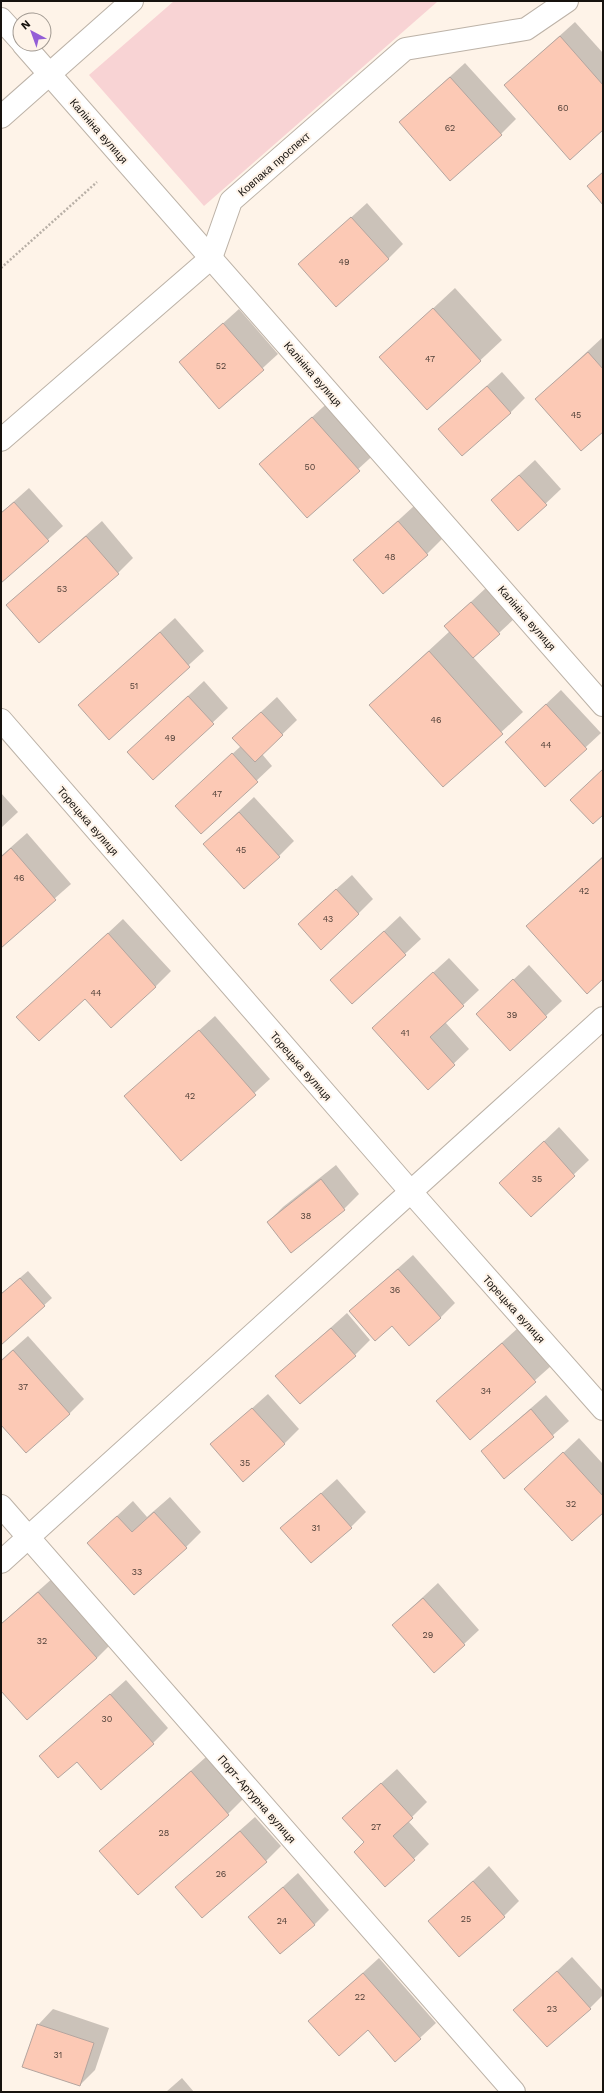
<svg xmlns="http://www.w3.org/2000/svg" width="604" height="2093" font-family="'Work Sans',sans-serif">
  <rect width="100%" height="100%" fill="#fef3e8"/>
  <path fill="#f8d3d4" d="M174,1h261l2,1 -233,204 -115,-131z"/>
  <g fill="#0003">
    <path d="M575,22l28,31v76l-98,-44z"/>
    <path d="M465,63l51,56 -15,15 -101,-12z"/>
    <path d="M367,203l36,41 -15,15 -88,5z"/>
    <path d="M455,288l47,52 -74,69 -47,-52z"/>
    <path d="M239,309l39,45 -59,54 -39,-46z"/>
    <path d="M603,337v94l-67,-32z"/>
    <path d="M502,372l23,26 -15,15 -71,16z"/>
    <path d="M334,397l46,52 -73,67 -46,-52z"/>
    <path d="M535,460l26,29 -42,40 -27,-29z"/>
    <path d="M29,488l34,38 -62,56v-69z"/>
    <path d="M414,506l28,33 -15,15 -72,6z"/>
    <path d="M102,521l31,37 -15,15 -111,32z"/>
    <path d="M487,587l28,31 -42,39 50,55 -80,74 -73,-81 80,-74 -5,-5z"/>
    <path d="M175,618l29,33 -95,87 -30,-33z"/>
    <path d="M204,681l24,27 -75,71 -25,-27z"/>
    <path d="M561,690l40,43 -56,52 -39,-43z"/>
    <path d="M277,697l20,23 -35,34 10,12 -71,67 -9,-42 49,-45 8,-23z"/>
    <path d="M1,793l17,19 -17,16z"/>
    <path d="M254,797l40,44 -15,15 -75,-12z"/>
    <path d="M27,833l44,51 -70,62v-90z"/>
    <path d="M603,856v122l-76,-52z"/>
    <path d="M352,875l21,24 -15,15 -44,-5z"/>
    <path d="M400,916l21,23 -69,64 -20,-23z"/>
    <path d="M123,919l48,52 -15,15 -45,41 -26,-29 -67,19z"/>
    <path d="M449,958l30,32 -34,32 24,27 -41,39 -39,-75z"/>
    <path d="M529,965l33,36 -52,48 -17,-50z"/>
    <path d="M215,1016l55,63 -89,81 -55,-64z"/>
    <path d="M559,1127l30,33 -58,55 -31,-32z"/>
    <path d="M336,1165l23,29 -15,15 -76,13 15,-15z"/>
    <path d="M413,1255l42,48 -15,15 -48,6 -42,-13z"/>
    <path d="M28,1271l24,27 -51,46v-50z"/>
    <path d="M347,1313l23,27 -15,15 -78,21z"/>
    <path d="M518,1328l33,38 -81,72 -33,-37z"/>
    <path d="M28,1336l56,63 -15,15 -68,10v-64z"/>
    <path d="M268,1394l31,35 -15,15h-72z"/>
    <path d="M546,1395l23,26 -64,56 -23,-26z"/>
    <path d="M579,1438l24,26v47l-78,-22z"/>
    <path d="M337,1479l29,33 -15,15 -69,1z"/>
    <path d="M170,1497l31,35 -15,15 -98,-4 45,-42 14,16z"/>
    <path d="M54,1577l58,66 -15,15 -96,32v-66z"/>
    <path d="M438,1583l41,47 -15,14 -71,-19z"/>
    <path d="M126,1680l42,48 -15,15 -52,45 -24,-28 -36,-4z"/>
    <path d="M206,1757l37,42 -15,15 -127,37z"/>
    <path d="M397,1769l30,33 -19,19 21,23 -43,42 -21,-44 -7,-38z"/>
    <path d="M255,1817l26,29 -15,15 -90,26z"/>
    <path d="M489,1866l30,35 -15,15 -75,5z"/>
    <path d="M298,1873l31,37 -15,15 -64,-8z"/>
    <path d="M572,1957l31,34v4l-13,13 -75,2z"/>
    <path d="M379,1958l57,65 -41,38 -27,-32 -58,-8z"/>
    <path d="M53,2009l56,19 -14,42 -15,15 -42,-60z"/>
    <path d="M182,2078l12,14h-28z"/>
  </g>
  <g fill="#fcc9b5" stroke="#b4a59f">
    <path d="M560,36l43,49v45l-33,30 -66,-75z"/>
    <path d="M450,77l52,58 -52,46 -51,-59z"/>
    <path d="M603,172v33l-16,-19z"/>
    <path d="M351,217l38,42 -53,48 -38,-43z"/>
    <path d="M433,308l48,53 -54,49 -48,-53z"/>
    <path d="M223,323l41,47 -45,39 -40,-47z"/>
    <path d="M588,352l15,17v63l-22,19 -46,-52z"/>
    <path d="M487,386l24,27 -49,43 -24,-27z"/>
    <path d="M312,417l48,54 -53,47 -48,-54z"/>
    <path d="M519,475l28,30 -29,26 -27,-31z"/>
    <path d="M14,502l35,39 -48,42v-70z"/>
    <path d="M398,521l30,34 -45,39 -30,-34z"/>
    <path d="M86,536l33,38 -80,69 -33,-38z"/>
    <path d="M471,602l29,32 -27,24 -29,-32z"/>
    <path d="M160,632l30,35 -81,73 -31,-35z"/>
    <path d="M429,651l74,83 -60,53 -74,-82z"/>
    <path d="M188,696l26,28 -61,56 -26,-28z"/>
    <path d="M546,704l41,45 -42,38 -40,-45z"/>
    <path d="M261,712l22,23 -28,27 -23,-24z"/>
    <path d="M232,753l26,29 -57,52 -26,-28z"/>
    <path d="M603,769v46l-10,9 -23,-24z"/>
    <path d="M239,812l41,45 -36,32 -41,-45z"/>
    <path d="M11,848l45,52 -55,48v-91z"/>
    <path d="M603,857v122l-16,15 -61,-68z"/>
    <path d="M336,889l23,25 -38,36 -23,-26z"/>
    <path d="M384,931l22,24 -54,49 -22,-24z"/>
    <path d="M108,933l48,54 -45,41 -26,-29 -46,42 -23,-24z"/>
    <path d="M433,972l31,34 -34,31 25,28 -27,25 -56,-62z"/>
    <path d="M513,979l34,38 -37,34 -34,-37z"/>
    <path d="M199,1030l57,65 -75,66 -57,-65z"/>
    <path d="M544,1141l31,35 -44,41 -32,-34z"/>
    <path d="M321,1179l24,31 -54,43 -24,-31z"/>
    <path d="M398,1269l43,49 -32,28 -17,-20 -17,15 -26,-30z"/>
    <path d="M20,1278l25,28 -44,39v-51z"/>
    <path d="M331,1328l25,28 -56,48 -25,-28z"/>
    <path d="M502,1343l34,39 -66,58 -34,-39z"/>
    <path d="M13,1350l57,64 -44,39 -25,-28v-64z"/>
    <path d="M252,1408l33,36 -42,38 -33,-38z"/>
    <path d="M531,1409l23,28 -50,42 -23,-28z"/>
    <path d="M563,1452l40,44v17l-31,28 -48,-52z"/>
    <path d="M321,1493l31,35 -41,35 -31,-35z"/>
    <path d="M154,1512l33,36 -53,47 -47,-52 30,-27 15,16z"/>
    <path d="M38,1592l59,66 -70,62 -26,-29v-67z"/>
    <path d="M423,1598l42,47 -31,28 -42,-48z"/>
    <path d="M110,1694l44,50 -53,46 -24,-28 -19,16 -19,-22z"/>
    <path d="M191,1771l38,44 -91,80 -39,-44z"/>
    <path d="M381,1783l32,35 -20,18 22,24 -30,27 -31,-35 10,-10 -22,-24z"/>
    <path d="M240,1831l27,31 -65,56 -27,-31z"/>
    <path d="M473,1881l32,36 -46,40 -31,-36z"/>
    <path d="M283,1887l32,38 -35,29 -32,-37z"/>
    <path d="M557,1971l34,38 -44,38 -34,-37z"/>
    <path d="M363,1973l58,66 -26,23 -27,-32 -29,26 -31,-35z"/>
    <path d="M37,2024l57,19 -14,43 -58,-19z"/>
  </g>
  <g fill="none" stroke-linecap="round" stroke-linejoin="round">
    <defs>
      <g id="street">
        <path d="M1,19l19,21"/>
        <path d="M23,44l580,661"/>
        <path d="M1,117l131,-116"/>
        <path d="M1,440l210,-182 20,-57 174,-152 121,-20 41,-28"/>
        <path d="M1,720l410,472 192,217"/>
        <path d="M1,1506l513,586"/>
        <path d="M1,1562l602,-544"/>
      </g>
    </defs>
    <use href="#street" stroke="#bcb2a7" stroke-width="24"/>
    <path stroke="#b8afa6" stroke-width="2.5" stroke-dasharray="2 2" stroke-linecap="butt" d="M1,268l96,-86"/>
    <use href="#street" stroke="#fff" stroke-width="22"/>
  </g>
  <g text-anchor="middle" stroke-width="4" stroke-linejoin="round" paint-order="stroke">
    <g font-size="9" fill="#504038">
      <text x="563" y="111">60</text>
      <text x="450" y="131">62</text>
      <text x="344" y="265">49</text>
      <text x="430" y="362">47</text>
      <text x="221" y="369">52</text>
      <text x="576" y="418">45</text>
      <text x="310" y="470">50</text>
      <text x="390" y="560">48</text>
      <text x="62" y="592">53</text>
      <text x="134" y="689">51</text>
      <text x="436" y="723">46</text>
      <text x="170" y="741">49</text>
      <text x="546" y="748">44</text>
      <text x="217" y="797">47</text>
      <text x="241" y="853">45</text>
      <text x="19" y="881">46</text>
      <text x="584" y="894">42</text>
      <text x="328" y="922">43</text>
      <text x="96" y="996">44</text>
      <text x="512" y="1018">39</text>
      <text x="405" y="1036">41</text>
      <text x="190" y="1099">42</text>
      <text x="537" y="1182">35</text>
      <text x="306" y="1219">38</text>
      <text x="395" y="1293">36</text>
      <text x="23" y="1390">37</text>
      <text x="486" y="1394">34</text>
      <text x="245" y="1466">35</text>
      <text x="571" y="1507">32</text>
      <text x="316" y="1531">31</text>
      <text x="137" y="1575">33</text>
      <text x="428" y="1638">29</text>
      <text x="42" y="1644">32</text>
      <text x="107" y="1722">30</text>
      <text x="376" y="1830">27</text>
      <text x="164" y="1836">28</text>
      <text x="221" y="1877">26</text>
      <text x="466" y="1922">25</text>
      <text x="282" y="1924">24</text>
      <text x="360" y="2000">22</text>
      <text x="552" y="2012">23</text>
      <text x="58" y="2058">31</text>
    </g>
    <g font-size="11" fill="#16120e" stroke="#fef3e8">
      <text transform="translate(99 131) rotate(49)" y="4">Калініна вулиця</text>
      <text transform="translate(274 164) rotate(-41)" y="4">Ковпака проспект</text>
      <text transform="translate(313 374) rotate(49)" y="4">Калініна вулиця</text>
      <text transform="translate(527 618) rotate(49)" y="4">Калініна вулиця</text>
      <text transform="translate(88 821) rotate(49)" y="4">Торецька вулиця</text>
      <text transform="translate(301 1066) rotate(49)" y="4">Торецька вулиця</text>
      <text transform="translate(514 1309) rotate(48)" y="4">Торецька вулиця</text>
      <text transform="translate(257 1799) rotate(49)" y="4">Порт-Артурна вулиця</text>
    </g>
  </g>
  <rect width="604" height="2093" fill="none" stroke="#16120e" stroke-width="4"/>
  <g transform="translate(32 32) rotate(319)"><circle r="19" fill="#fef3e8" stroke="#a19991"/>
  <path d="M0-3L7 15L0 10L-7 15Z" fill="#935ed6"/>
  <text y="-6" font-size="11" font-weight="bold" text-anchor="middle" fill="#16120e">N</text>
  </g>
</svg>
